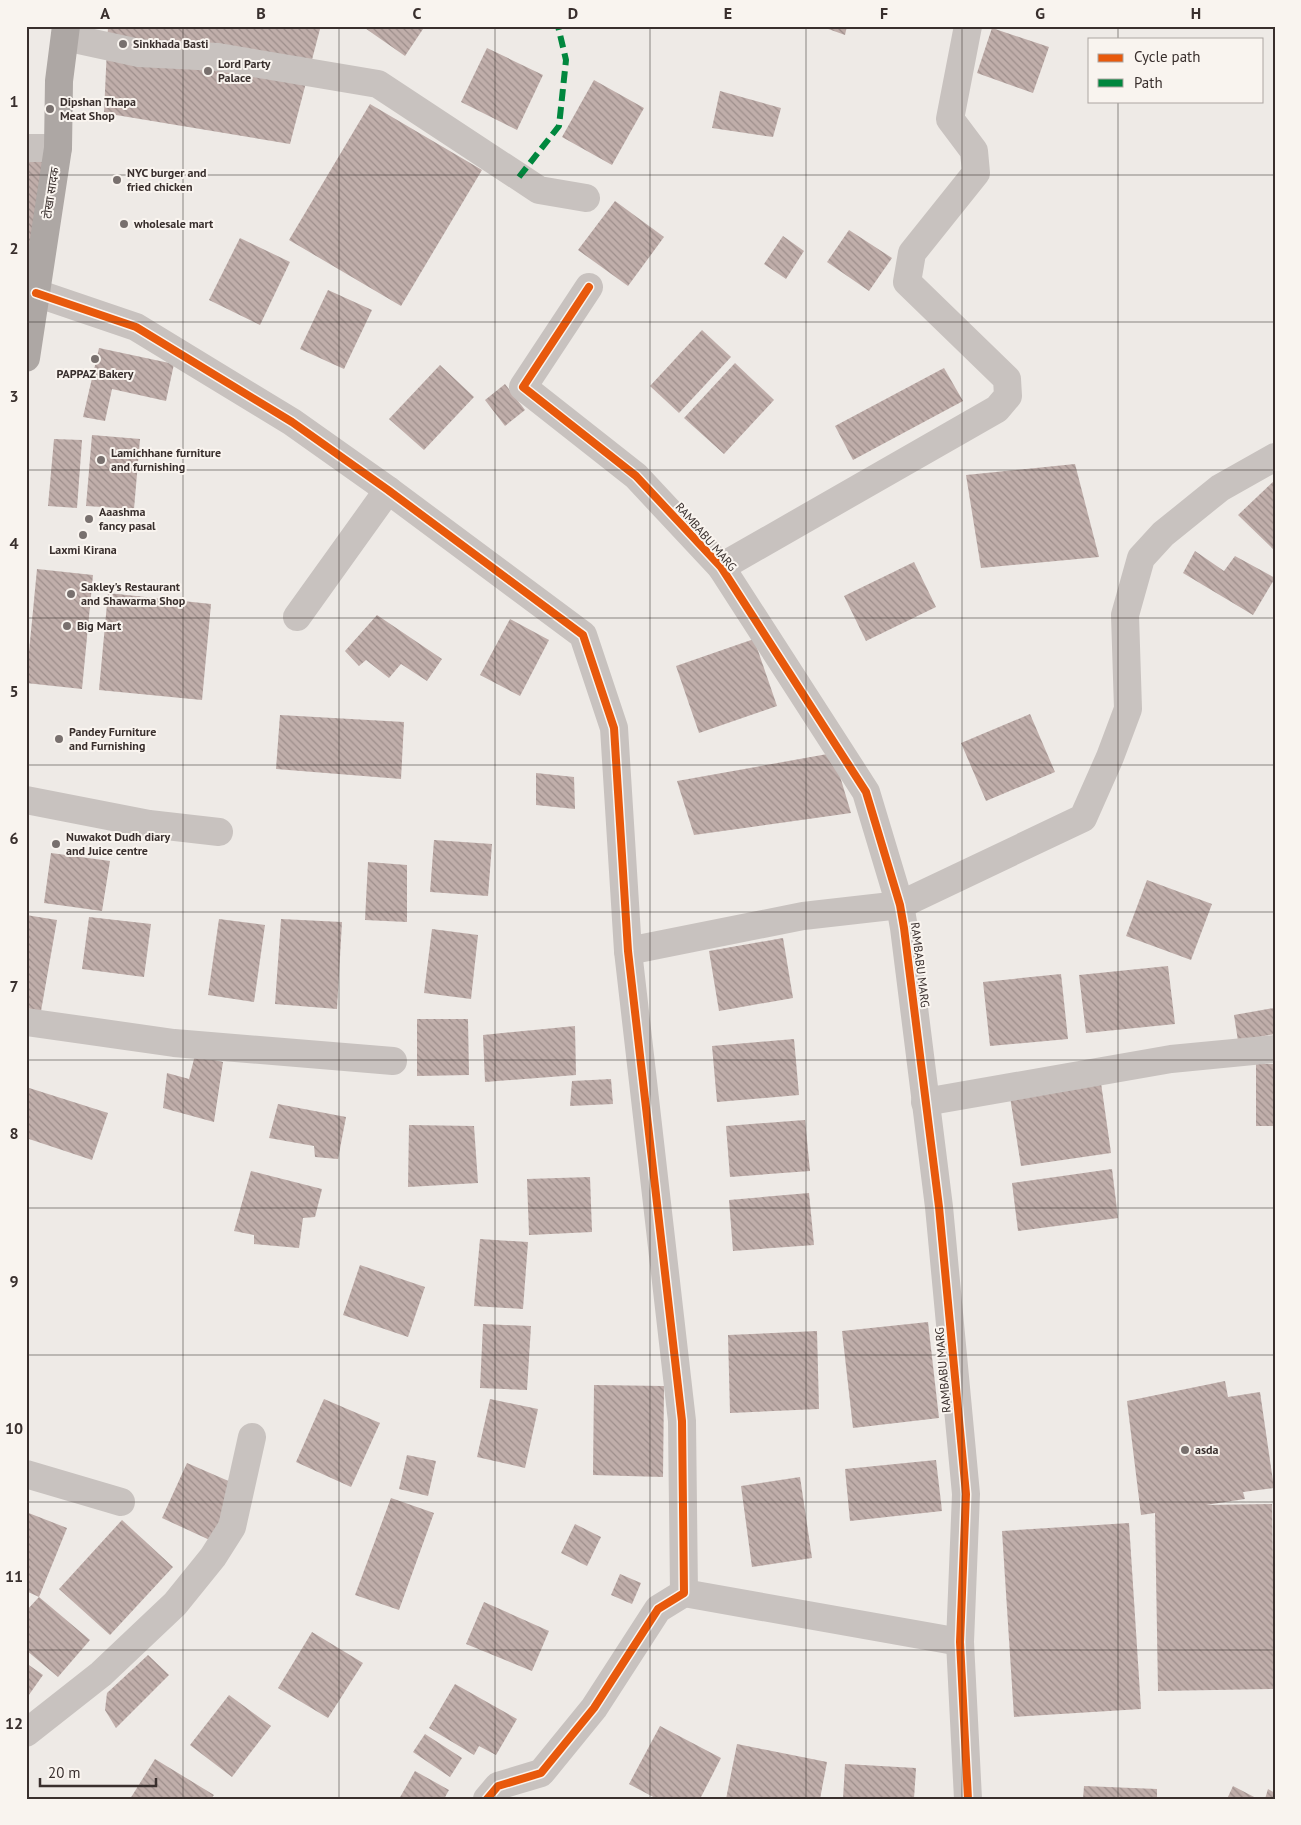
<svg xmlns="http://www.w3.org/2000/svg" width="1301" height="1825" font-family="'PT Sans','Noto Sans Devanagari',sans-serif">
  <defs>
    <pattern id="building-back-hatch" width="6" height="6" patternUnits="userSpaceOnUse" patternTransform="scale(1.25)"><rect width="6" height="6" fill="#c0aeaa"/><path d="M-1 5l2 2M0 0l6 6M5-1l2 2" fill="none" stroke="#9d8e8b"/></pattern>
  </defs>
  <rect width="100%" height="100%" fill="#eeeae6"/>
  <g fill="url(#building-back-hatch)">
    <path d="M108,26h199l13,3 -30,115 -186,-31z"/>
    <path d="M362,26h63l-20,30z"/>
    <path d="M820,26h27l-2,9z"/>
    <path d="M992,28l57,19 -16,46 -56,-20z"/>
    <path d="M487,48l56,27 -26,55 -56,-28z"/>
    <path d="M594,80l50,28 -32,57 -50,-28z"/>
    <path d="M720,91l61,17 -8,29 -61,-9z"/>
    <path d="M370,104l112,66 -81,136 -112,-66z"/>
    <path d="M26,157l24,3 -10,92 -14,1z"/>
    <path d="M615,201l49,36 -36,49 -50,-36z"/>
    <path d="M849,230l43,28 -23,33 -42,-29z"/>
    <path d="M783,236l21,15 -18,28 -22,-15z"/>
    <path d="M240,238l50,24 -30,63 -51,-25z"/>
    <path d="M328,290l44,20 -28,59 -44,-20z"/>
    <path d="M702,330l29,27 -52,56 -29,-27z"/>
    <path d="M99,348l75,16 -8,37 -54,-12 -7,32 -22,-4z"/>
    <path d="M735,363l39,37 -50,54 -40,-36z"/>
    <path d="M440,365l34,32 -50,53 -35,-31z"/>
    <path d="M944,368l19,33 -110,59 -18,-34z"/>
    <path d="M505,384l20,26 -20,16 -20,-26z"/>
    <path d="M92,435l48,4 -6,70 -48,-3z"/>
    <path d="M54,439l28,1 -5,68 -29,-2z"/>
    <path d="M1075,464l24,93 -118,11 -15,-93z"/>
    <path d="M1275,480v71l-37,-36z"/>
    <path d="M1195,551l29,20 11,-15 40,22 -22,37 -70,-42z"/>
    <path d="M914,562l22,45 -70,34 -22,-45z"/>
    <path d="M37,569l56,6 -11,114 -56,-6z"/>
    <path d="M108,593l103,11 -9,96 -103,-10z"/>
    <path d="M377,615l65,44 -15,22 -26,-17 -12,14 -23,-18 -7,6 -14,-15z"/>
    <path d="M510,619l39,21 -29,56 -40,-21z"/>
    <path d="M754,639l23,67 -78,27 -23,-67z"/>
    <path d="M1030,714l25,58 -69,29 -25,-58z"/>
    <path d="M280,715l124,7 -3,57 -125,-10z"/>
    <path d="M833,753l18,60 -157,22 -17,-54z"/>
    <path d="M536,773l38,4 1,32 -39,-4z"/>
    <path d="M434,840l58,4 -4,52 -58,-4z"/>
    <path d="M51,853l59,8 -8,50 -58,-8z"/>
    <path d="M368,862l39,3v57l-42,-2z"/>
    <path d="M1147,880l65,24 -21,56 -65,-24z"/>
    <path d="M26,915l31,5 -16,91 -15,-3z"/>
    <path d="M89,917l62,7 -7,53 -62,-8z"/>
    <path d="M219,919l46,6 -11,77 -46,-7z"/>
    <path d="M281,919l61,3 -5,87 -62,-5z"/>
    <path d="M432,929l46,6 -7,64 -47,-6z"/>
    <path d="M783,938l10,60 -74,13 -10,-60z"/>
    <path d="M1168,966l7,58 -89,9 -7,-58z"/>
    <path d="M1061,974l7,65 -78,7 -7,-64z"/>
    <path d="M1274,1008l1,26 -37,7 -4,-26z"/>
    <path d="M417,1019h51l1,56 -52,1z"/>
    <path d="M575,1026l1,49 -91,7 -2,-47z"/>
    <path d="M794,1039l5,56 -82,7 -5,-56z"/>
    <path d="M195,1055l28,7 -9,60 -51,-14 4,-35 22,6z"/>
    <rect x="1256" y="1064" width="19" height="62"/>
    <path d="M611,1079l2,25 -43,2 2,-25z"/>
    <path d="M1101,1083l10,70 -90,13 -11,-69z"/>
    <path d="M26,1087l82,26 -16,47 -66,-22z"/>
    <path d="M278,1104l68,13 -8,42 -23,-2 -1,-11 -45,-8z"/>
    <path d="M805,1120l5,51 -80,6 -4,-51z"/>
    <path d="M409,1125l65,1 4,57 -70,4z"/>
    <path d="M1112,1169l6,49 -100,13 -6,-48z"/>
    <path d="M251,1171l71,18 -7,28 -12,1 -4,30 -45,-4v-9l-20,-4z"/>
    <path d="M590,1177l2,55 -63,3 -2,-56z"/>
    <path d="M809,1193l5,52 -81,6 -4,-51z"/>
    <path d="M480,1239l48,3 -5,67 -49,-3z"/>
    <path d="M360,1265l65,22 -17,50 -65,-22z"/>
    <path d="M928,1322l11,96 -86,10 -11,-97z"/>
    <path d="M483,1324l48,2 -4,64 -47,-2z"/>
    <path d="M817,1331l2,78 -89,4 -2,-78z"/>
    <path d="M1225,1381l3,16 32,-5 14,96 -31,4 2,7 -39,6 66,-1 3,185 -117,2 -3,-178 -14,2 -14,-114z"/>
    <path d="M594,1385l70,1 -1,91 -70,-2z"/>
    <path d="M324,1399l56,24 -29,64 -55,-25z"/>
    <path d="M490,1399l48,10 -13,59 -48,-11z"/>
    <path d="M407,1455l29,6 -8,35 -29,-7z"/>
    <path d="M936,1460l6,51 -92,10 -5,-52z"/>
    <path d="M187,1463l53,23 -26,56 -52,-24z"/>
    <path d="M800,1477l12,81 -60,9 -11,-81z"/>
    <path d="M391,1498l43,15 -35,97 -44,-15z"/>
    <path d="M26,1512l41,16 -28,69 -13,-6z"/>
    <path d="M122,1520l51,47 -63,68 -51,-46z"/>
    <path d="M1129,1523l12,186 -127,8 -12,-186z"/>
    <path d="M575,1524l26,13 -14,29 -26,-13z"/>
    <path d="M620,1574l21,9 -9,21 -21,-9z"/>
    <path d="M39,1597l51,43 -32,37 -32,-27v-39z"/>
    <path d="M484,1602l65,29 -17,40 -66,-27z"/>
    <path d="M312,1632l51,31 -35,55 -50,-30z"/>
    <path d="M148,1655l21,20 -53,53 -11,-18 2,-17z"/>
    <path d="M26,1663l17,12 -17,24z"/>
    <path d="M455,1684l62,35 -21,36 -17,-9 -5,9 -45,-27z"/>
    <path d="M229,1695l42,31 -39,51 -42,-32z"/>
    <path d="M660,1726l61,32 -21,41h-43l-28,-15z"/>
    <path d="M425,1734l37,24 -12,19 -37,-25z"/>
    <path d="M737,1744l90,18 -7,37h-94z"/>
    <path d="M155,1759l59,36 -3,4h-81z"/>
    <path d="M845,1764l71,4 -2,31h-71z"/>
    <path d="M415,1771l34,19 -5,9h-45z"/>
    <path d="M1084,1786l73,3v10h-74z"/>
    <path d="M1233,1786l25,13h-31z"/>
    <path d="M1268,1789l7,4v6h-10z"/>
  </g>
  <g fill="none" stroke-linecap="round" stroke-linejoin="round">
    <g stroke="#c8c2bf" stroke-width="28">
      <path d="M65,37l74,16 79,4 160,27 161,106 47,8"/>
      <path d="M26,148h32"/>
      <path d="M589,287l-66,100 113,89 85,91 145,225 34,113 4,23 35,279 27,287 -6,148 8,157"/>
      <path d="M36,293l100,34 156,95 96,68 195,145 31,93 14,223 54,470 2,172 -26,16 -64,99 -53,65 -43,13 -11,13"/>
      <path d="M721,567l276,-158 11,-13 -1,-17 -100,-97 5,-29 64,-80 -2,-22 -24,-32 18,-93"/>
      <path d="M297,617l91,-127"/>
      <path d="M26,800l123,24 70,8"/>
      <path d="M628,951l175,-35 97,-11 183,-87 27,-61 18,-48 -3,-94 16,-57 22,-24 57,-46 55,-31"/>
      <path d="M26,1022l148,21 219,18"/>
      <path d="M925,1102l246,-43 104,-10"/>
      <path d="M26,1474l95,28"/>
      <path d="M684,1593l276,49"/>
      <path d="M26,1733l75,-59 74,-70 38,-47 19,-30 20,-90"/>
    </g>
    <path stroke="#ada7a4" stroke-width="28" d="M26,358l32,-210 1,-67 7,-55"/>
    <path stroke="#00873e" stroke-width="6" stroke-dasharray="12 6" stroke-linecap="butt" d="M519,177l40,-51 7,-66 -8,-34"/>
    <defs>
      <g id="cycleway">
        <path d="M589,287l-66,100 113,89 85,91 145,225 34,113 4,23 35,279 27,287 -6,148 8,157"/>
        <path d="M36,293l100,34 156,95 96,68 195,145 31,93 14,223 54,470 2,172 -26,16 -64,99 -53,65 -43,13 -11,13"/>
      </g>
    </defs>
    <use href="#cycleway" stroke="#f9f4ef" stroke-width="11"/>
    <use href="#cycleway" stroke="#e8590c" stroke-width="8"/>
  </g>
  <path fill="none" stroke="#392f2d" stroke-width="1" stroke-opacity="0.55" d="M183,26v1773M339,26v1773M495,26v1773M650,26v1773M806,26v1773M962,26v1773M1118,26v13M1118,101v1698M26,175h1249M26,322h1249M26,470h1249M26,618h1249M26,765h1249M26,912h1249M26,1060h1249M26,1208h1249M26,1355h1249M26,1502h1249M26,1650h1249"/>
  <g fill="#78706e" stroke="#f9f4ef" stroke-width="2">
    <circle cx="123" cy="44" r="5"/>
    <circle cx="208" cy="71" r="5"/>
    <circle cx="50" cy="109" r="5"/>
    <circle cx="117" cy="180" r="5"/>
    <circle cx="124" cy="224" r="5"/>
    <circle cx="95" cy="359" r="5"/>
    <circle cx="101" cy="460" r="5"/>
    <circle cx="89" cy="519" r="5"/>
    <circle cx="83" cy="535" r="5"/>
    <circle cx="71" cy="594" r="5"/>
    <circle cx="67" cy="626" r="5"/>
    <circle cx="59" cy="739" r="5"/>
    <circle cx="56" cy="844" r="5"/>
    <circle cx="1185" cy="1450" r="5"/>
  </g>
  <g text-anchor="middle" stroke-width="4" stroke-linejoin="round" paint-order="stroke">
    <g font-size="12" font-weight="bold" fill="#392f2d" stroke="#f9f4ef" text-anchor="start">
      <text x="133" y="48">Sinkhada Basti</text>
      <text x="218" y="68">Lord Party<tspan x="218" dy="14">Palace</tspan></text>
      <text x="60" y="106">Dipshan Thapa<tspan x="60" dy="14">Meat Shop</tspan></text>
      <text x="127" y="177">NYC burger and<tspan x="127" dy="14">fried chicken</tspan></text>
      <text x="134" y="228">wholesale mart</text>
      <text x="95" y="378" text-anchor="middle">PAPPAZ Bakery</text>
      <text x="111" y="457">Lamichhane furniture<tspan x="111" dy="14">and furnishing</tspan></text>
      <text x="99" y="516">Aaashma<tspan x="99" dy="14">fancy pasal</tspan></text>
      <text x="83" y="554" text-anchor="middle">Laxmi Kirana</text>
      <text x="81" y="591">Sakley's Restaurant<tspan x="81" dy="14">and Shawarma Shop</tspan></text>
      <text x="77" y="630">Big Mart</text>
      <text x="69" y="736">Pandey Furniture<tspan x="69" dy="14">and Furnishing</tspan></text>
      <text x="66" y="841">Nuwakot Dudh diary<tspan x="66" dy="14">and Juice centre</tspan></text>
      <text x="1195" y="1454">asda</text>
    </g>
    <g font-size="12" fill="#392f2d" stroke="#f9f4ef">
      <text transform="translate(51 193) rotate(-81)" y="4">टोखा सादक</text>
      <text transform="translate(706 537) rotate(49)" y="4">RAMBABU MARG</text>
      <text transform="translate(920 965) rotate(83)" y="4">RAMBABU MARG</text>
      <text transform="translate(943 1370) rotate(-95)" y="4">RAMBABU MARG</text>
    </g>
  </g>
  <rect width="1301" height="1825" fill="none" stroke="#f9f4ef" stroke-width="55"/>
  <rect x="1088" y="38" width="175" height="65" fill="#f9f4ef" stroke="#aca5a1"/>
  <rect x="1098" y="54" width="25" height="8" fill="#e8590c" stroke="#aca5a1"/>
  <text x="1134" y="62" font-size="15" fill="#392f2d">Cycle path</text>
  <rect x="1098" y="79" width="25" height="8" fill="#00873e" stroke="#aca5a1"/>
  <text x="1134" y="88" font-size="15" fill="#392f2d">Path</text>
  <path d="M40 1778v8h116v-8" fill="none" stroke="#392f2d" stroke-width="2.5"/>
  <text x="48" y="1778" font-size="15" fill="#392f2d" stroke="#f9f4ef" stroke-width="4" paint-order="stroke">20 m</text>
  <rect x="28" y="28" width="1246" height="1770" fill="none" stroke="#392f2d" stroke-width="2"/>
  <g font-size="16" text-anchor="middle" font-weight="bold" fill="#392f2d">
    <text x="105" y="19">A</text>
    <text x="261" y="19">B</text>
    <text x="417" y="19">C</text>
    <text x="573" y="19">D</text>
    <text x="728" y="19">E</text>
    <text x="884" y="19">F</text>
    <text x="1040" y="19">G</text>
    <text x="1196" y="19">H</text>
    <text x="14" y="107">1</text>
    <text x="14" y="254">2</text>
    <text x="14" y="402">3</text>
    <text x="14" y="549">4</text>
    <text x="14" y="697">5</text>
    <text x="14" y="844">6</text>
    <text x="14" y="992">7</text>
    <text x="14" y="1139">8</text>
    <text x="14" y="1287">9</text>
    <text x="14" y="1434">10</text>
    <text x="14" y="1582">11</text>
    <text x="14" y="1729">12</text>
  </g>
</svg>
